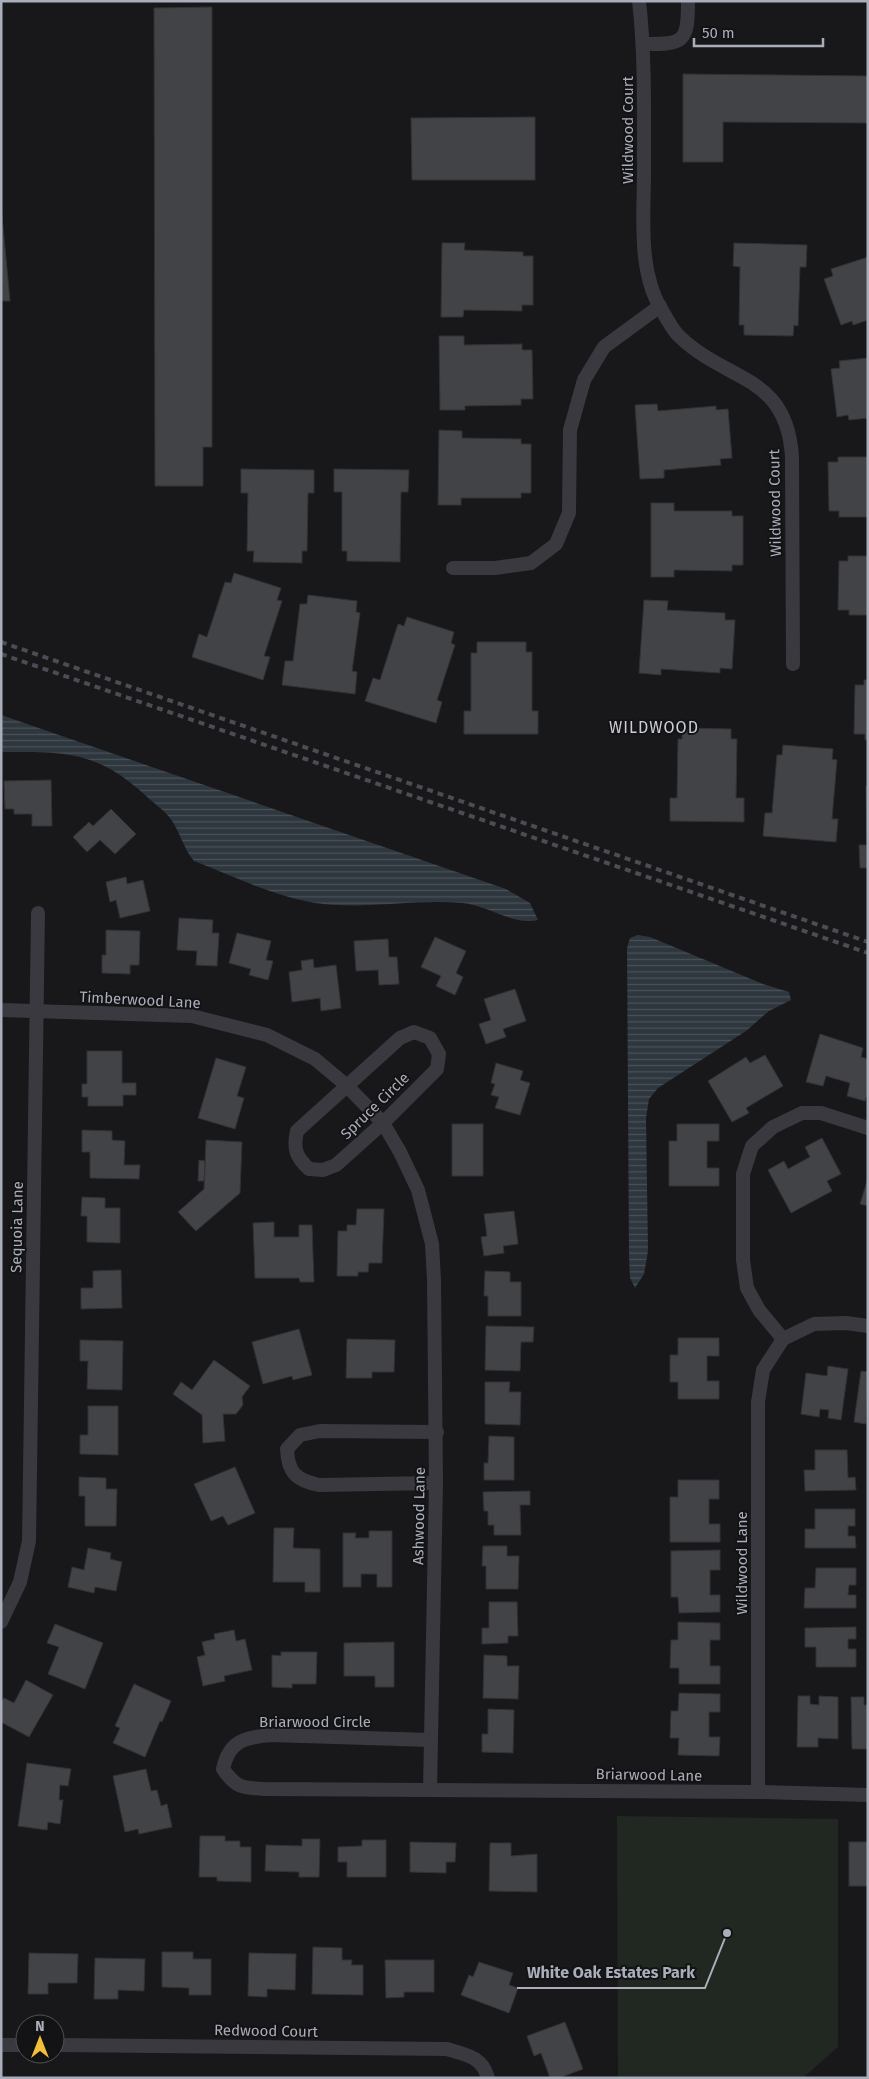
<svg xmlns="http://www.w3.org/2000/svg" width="869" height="2079" font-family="'Fira Sans',sans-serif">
  <defs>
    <pattern id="water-rules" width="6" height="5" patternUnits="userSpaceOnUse" patternTransform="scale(1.25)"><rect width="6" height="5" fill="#2e363e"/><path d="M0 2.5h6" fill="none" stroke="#4a5158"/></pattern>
  </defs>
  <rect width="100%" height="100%" fill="#18181a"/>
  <path fill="#202821" d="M617,1816l221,3v228l-35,31h-185z"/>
  <g fill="url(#water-rules)">
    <path d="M1,715l505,174 24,14 8,17c-25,6 -50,-15 -76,-17 -46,-4 -93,6 -138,1 -45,-5 -88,-27 -130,-43 -11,-13 -14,-30 -24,-43 -7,-9 -18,-16 -26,-24 -49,-44 -80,-42 -143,-42z"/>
    <path d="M638,935l12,2 113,47 26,8 2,8 -22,11 -23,20 -88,57 -9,11 -3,19 2,133 -4,23 -9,14 -5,-10 -1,-22 -2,-308 3,-10z"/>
  </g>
  <g fill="#424347" stroke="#323236">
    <path d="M212,7v440h-9v39h-48l-1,-478z"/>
    <path d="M683,74l185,2v47l-145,-1v40h-40z"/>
    <path d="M535,117v63h-123l-1,-62z"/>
    <path d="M1,205l9,96h-9z"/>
    <path d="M442,243h23l-1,7 59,2v4h10v49h-11v6l-58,-1 -1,7h-22z"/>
    <path d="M734,243l73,2 -1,22h-6l-2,59 -4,-1 -1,11 -49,-1v-10h-5l1,-58 -7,-1z"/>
    <path d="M868,257v63l-15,5 -1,-4 -11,4 -17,-46 9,-3 -2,-7z"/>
    <path d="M439,336h25v9l58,-1v6h10l1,49h-12v6l-56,1v4h-25z"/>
    <path d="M868,358v60l-19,2 -1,-5 -11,2 -6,-48 9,-1 -1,-7z"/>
    <path d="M657,404l1,7 58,-5v4l12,-1 4,49 -12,1 1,6 -57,5v8l-24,1 -5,-74z"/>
    <path d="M439,430l23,1v7l59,1v5h10v49h-10v5h-60v7h-23z"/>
    <path d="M838,457h30v60h-29v-6h-10l-1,-49h10z"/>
    <path d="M241,469l73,1v23h-6l-1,58h-5v12l-49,-1 1,-11h-7l1,-58h-7z"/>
    <path d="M334,469l75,1 -1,22h-7l-1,70 -53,-1v-10h-5v-59h-8z"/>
    <path d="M651,503h23v8h58v5h11v49h-11v6l-58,-1v7h-23z"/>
    <path d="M848,556h20v59h-19v-5h-11l1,-49h9z"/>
    <path d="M234,573l47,15 -4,12 5,1 -18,55 6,1 -7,23 -71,-23 7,-23 8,3 18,-55 6,1z"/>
    <path d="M308,595l49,6 -1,11 4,1 -8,58 5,1 -2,22 -73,-9 3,-24h8l7,-57h7z"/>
    <path d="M644,600l24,1 -1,9 58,3v7h10l-3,49 -12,-1v5l-59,-4v6l-22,-2z"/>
    <path d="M407,617l47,15 -3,11 4,2 -18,55 5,2 -6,21 -71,-22 8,-23 7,2 18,-56 6,2z"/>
    <path d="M477,642h49v10h6v59h6v23h-74v-23h7v-58h6z"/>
    <path d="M864,680h4v60h-3v-6h-11l1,-49h9z"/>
    <path d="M682,728l49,1v10h6l-1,59h8v24l-74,-1v-23h7l1,-59h4z"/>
    <path d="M783,745l50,4 -1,10 5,1 -5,59h6l-2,23 -73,-6 2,-23h7l5,-58h5z"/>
    <path d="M51,780l1,46h-20v-12h-18v-5h-9l-1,-28z"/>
    <path d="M866,786h2v82h-8l-1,-23h8z"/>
    <path d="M111,809l25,25 -21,20 -15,-14 -13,12 -14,-15 16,-15 4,4z"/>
    <path d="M126,877l1,7 16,-4 7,31 -30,7 -4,-18 -6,2 -4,-20z"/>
    <path d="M179,918l34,2 -1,13h7l-2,33 -21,-1 1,-14 -20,-1z"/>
    <path d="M106,930l34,1 -1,34h-9v9l-28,-1v-18h4z"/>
    <path d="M237,933l34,8 -5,19 7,1 -5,19 -19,-5 2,-6 -22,-6z"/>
    <path d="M435,937l31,14 -10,22 7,4 -8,18 -19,-9 5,-10 -20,-9z"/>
    <path d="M388,939l1,18h8l2,27 -20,1 -1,-15 -22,1 -2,-30z"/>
    <path d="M313,959l1,9 22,-3 5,43 -20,3 -1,-13 -28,4 -3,-30 13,-2 -1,-9z"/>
    <path d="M515,989l11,32 -23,8 3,8 -20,7 -7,-20 12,-4 -7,-21z"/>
    <path d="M820,1034l43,14 -2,9 7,2v33l-3,9 -18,-5 3,-13 -24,-7 -3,10 -17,-4z"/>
    <path d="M87,1051h35v32h14v12h-13v11h-35v-9h-6v-13h5z"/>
    <path d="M765,1055l18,31 -37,22 3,5 -17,9 -24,-41 38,-24 4,6z"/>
    <path d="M216,1058l30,9 -9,29 7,2 -9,31 -37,-11z"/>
    <path d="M496,1063l27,8 -3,9 10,3 -10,32 -25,-7 4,-11 -8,-2 4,-11 -4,-1z"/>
    <rect x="452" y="1124" width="31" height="52"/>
    <path d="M677,1124h42v17h-12v27h12v18h-50v-45h8z"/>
    <path d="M82,1130l30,1v9l13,1 -1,24h16l-1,14 -49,-1v-26h-8z"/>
    <path d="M822,1138l19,36 -14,7 5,10 -41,22 -23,-43 16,-9 4,8 22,-12 -5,-10z"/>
    <path d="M206,1140l36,2 -2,51 -44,38 -18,-19 26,-23z"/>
    <path d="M199,1160l6,1 -1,20h-6z"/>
    <path d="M868,1178v28l-8,-2z"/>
    <path d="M82,1197l23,1v10h15v35l-33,-1v-26h-6z"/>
    <path d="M357,1209h27l-2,54h-13l-1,9h-10v4h-21l1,-45h9v-6h9z"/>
    <path d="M514,1211l4,33 -15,2 1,7 -20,3 -3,-19 6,-1 -3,-22z"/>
    <path d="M274,1222v15h25v-12h13l2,57h-14l-1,-4h-44l-2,-55z"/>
    <path d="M121,1270l1,38 -41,1v-21h12v-17z"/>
    <path d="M485,1271l25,1v10h11v34h-33v-20h-4z"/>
    <path d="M486,1326l48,1 -1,15h-12l-1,29 -35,-1z"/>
    <path d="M299,1329l13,46 -19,5 -1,-4 -29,8 -11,-42z"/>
    <path d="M678,1338h41v18h-12v25h12v18h-41v-17h-8v-27h8z"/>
    <path d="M347,1339l48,1 -1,32h-22v6h-26z"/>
    <path d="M80,1340l43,1 -1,49 -35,-1 1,-28h-8z"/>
    <path d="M214,1360l36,26 -8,11 1,8 -7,9h-13l2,27 -22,2 -1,-28 -29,-21 8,-12 11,8z"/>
    <path d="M828,1366l20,3 -7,51 -13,-2 1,-8 -9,-1 -1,8 -18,-3 5,-41 21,3z"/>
    <path d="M861,1371l7,1 -2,52 -12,-2z"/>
    <path d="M485,1382h25l-1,10h12l-1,33 -35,-1z"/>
    <path d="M88,1406h30v49l-38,-1v-19h8z"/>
    <path d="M489,1436l25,1v43h-30v-17h4z"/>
    <path d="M815,1450h32l1,28 7,-1 1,13 -51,1 -1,-21h11z"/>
    <path d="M235,1467l20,46 -27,12 -5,-9 -12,5 -17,-37z"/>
    <path d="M79,1477l27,1v11h11l-1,37h-31v-30h-6z"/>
    <path d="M678,1480h41v19h-10v25h11v18h-50v-45h8z"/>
    <path d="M530,1491v14h-10l1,30h-27v-10h-6v-14h-4l-1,-19z"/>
    <path d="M815,1509h40v17h-7v10h7l1,12h-51v-19h10z"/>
    <path d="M274,1528h20l-1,20 27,1v43h-15v-10h-32z"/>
    <path d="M369,1531h23v56h-15v-13h-16v13h-18v-54h13l-1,5h14z"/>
    <path d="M483,1546h24v10h12l-1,33h-32v-23h-4z"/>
    <path d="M88,1548l23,5 -1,6 12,3 -6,29 -21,-4 -1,6 -26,-6 4,-20 12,3z"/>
    <path d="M720,1550v20h-10v25h10v17l-41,1 -1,-16h-7v-46z"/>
    <path d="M816,1568h40v17h-7l-1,10h8v13h-52l1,-20h10z"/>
    <path d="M489,1602h28l1,34h-10v7l-26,1v-16h7z"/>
    <path d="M678,1622l42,1v17h-10v26h10v18h-41v-16h-9l1,-28h7z"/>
    <path d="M55,1624l48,19 -18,46 -37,-15 11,-27 -12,-4z"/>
    <path d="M856,1627v12h-8v10h8v18h-40v-20h-11v-19z"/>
    <path d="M234,1630l2,11 9,-2 7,31 -28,6 1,5 -22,5 -6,-29 8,-2 -3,-13 13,-3 -1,-5z"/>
    <path d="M394,1642v45h-19v-11h-31v-33z"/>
    <path d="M281,1652h36l-1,32h-24v4l-20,-1v-32l9,1z"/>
    <path d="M484,1655l23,1v10h12l-1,33 -35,-1z"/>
    <path d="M26,1680l27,15 -24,42 -28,-15v-20l3,-4 10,5z"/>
    <path d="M134,1684l37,17 -9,21 -2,-1 -15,36 -32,-14 7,-15 -5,-2z"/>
    <path d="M679,1693l41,1v18h-11v25h11l-1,19 -41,-1 1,-17h-9l1,-27h7z"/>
    <path d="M798,1696h12v8l9,1v-9l19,1v42l-20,-1v9h-21z"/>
    <path d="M851,1697h13v8h4v44h-16z"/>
    <path d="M488,1709l26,1 -1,43 -31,-1v-18h6z"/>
    <path d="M27,1763l44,6 -3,17 -8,-1 -1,15h4l-3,24 -12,-2 -1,8 -29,-4z"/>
    <path d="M146,1769l5,22 6,-1 4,16 6,-2 5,23 -33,7 -1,-5 -13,3 -12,-56z"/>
    <path d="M200,1836h25v5h15v6h11v35l-34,-1v-4h-18z"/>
    <path d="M302,1839h18l-1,38h-20v-5l-34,-1 1,-26 36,1z"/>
    <path d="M362,1840h24v37h-39v-15h-9v-15l24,-1z"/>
    <path d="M410,1842l46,1 -1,19h-9v11l-36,-1z"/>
    <rect x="849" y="1842" width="19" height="44"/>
    <path d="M490,1843h21v13l26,-2v38l-48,-1z"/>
    <path d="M313,1947l29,1v12h10l-1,5h12v30l-51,-1z"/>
    <path d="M162,1952h31v7h18v36h-22v-7l-27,-1z"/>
    <path d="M29,1953l49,1 -1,29h-29v11h-20z"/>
    <path d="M249,1953l47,1 -1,36 -28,-1v8l-19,-1z"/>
    <path d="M95,1958l50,1 -1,32 -26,-1v9h-24z"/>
    <path d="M385,1960h49v32h-30v5l-18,1z"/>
    <path d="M479,1962l34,11 -4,12 9,3 -9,25 -48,-18 8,-20 4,2z"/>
    <path d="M565,2022l18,47 -24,9h-9l-9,-25 -7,3 -7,-20z"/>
  </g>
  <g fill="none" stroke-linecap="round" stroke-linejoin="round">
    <g stroke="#39393f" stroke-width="14">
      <path d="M639,1c6,53 5,106 5,159 1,47 -8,107 17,149 6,9 11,21 19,28 48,46 107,37 112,120l1,207"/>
      <path d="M644,44c40,0 44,-1 44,-43"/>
      <path d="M453,568h42l36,-5 25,-19 13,-31 1,-83 14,-50 20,-33 56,-41"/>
      <path d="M1,1010l191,6 75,19 48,24 31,26 37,38 17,29 18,38 14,54 2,36 2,203 -6,307"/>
      <path d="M414,1032l16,6 9,16 -2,15 -54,54 -47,42 -13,5 -14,-1c-13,-12 -16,-20 -12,-38l103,-93z"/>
      <path d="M783,1339l-24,-29 -12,-22 -4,-28v-86l9,-28 21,-19 29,-14h19l47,15"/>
      <path d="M783,1339l31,-15 32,-1 22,3"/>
      <path d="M436,1483l-117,2c-23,-5 -31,-12 -32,-36l13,-14 20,-4 117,1"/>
      <path d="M1,1622l19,-40 9,-41 9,-628"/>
      <path d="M430,1740l-159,-5c-26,2 -42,6 -48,34 13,19 19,19 42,20l493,3 110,3"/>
      <path d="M758,1792v-390l5,-32 20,-31"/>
      <path d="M1,2045h24"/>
      <path d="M55,2045l392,4c19,6 35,7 41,29"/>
    </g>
    <g stroke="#4c4d54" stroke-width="4" stroke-dasharray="6 5" stroke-linecap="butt">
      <path d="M1,642l867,300"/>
      <path d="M1,654l867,299"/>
    </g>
  </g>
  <g text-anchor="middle" stroke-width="4" stroke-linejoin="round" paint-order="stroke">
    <g font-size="15" fill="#aaaeba" stroke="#131315">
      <text transform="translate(628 130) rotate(-90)" y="5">Wildwood Court</text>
      <text transform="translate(775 503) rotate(-91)" y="5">Wildwood Court</text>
      <text transform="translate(140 1000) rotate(3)" y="5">Timberwood Lane</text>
      <text transform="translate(375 1106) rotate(-44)" y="5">Spruce Circle</text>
      <text transform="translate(17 1227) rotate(-89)" y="5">Sequoia Lane</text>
      <text transform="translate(419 1516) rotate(-89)" y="5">Ashwood Lane</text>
      <text transform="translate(742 1563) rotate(-90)" y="5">Wildwood Lane</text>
      <text x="315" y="1727">Briarwood Circle</text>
      <text transform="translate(649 1775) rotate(1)" y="5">Briarwood Lane</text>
      <text transform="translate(266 2031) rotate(1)" y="5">Redwood Court</text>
    </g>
    <g font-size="16" letter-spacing="1" fill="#cbcdd6" stroke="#131315">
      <text x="654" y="733">WILDWOOD</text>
    </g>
  </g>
  <path fill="none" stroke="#aaaeba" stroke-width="2" d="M727 1933L705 1988H517"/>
  <circle fill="#aaaeba" stroke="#131315" stroke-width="2" cx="727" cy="1933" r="5"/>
  <g font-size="16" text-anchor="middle" font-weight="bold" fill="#aaaeba" stroke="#131315" stroke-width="4" stroke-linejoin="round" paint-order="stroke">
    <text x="611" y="1978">White Oak Estates Park</text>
  </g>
  <rect width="869" height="2079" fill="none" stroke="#aaaeba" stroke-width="5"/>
  <g transform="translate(40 2039)"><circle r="24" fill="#131315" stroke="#4f5157"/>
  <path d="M0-4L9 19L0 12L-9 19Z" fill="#f1bf39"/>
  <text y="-8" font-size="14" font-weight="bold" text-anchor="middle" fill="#aaaeba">N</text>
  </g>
  <path d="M694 38v8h129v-8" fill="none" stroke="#aaaeba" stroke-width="2.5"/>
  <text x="702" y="38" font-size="15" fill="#aaaeba" stroke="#131315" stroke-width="4" paint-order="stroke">50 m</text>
</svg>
